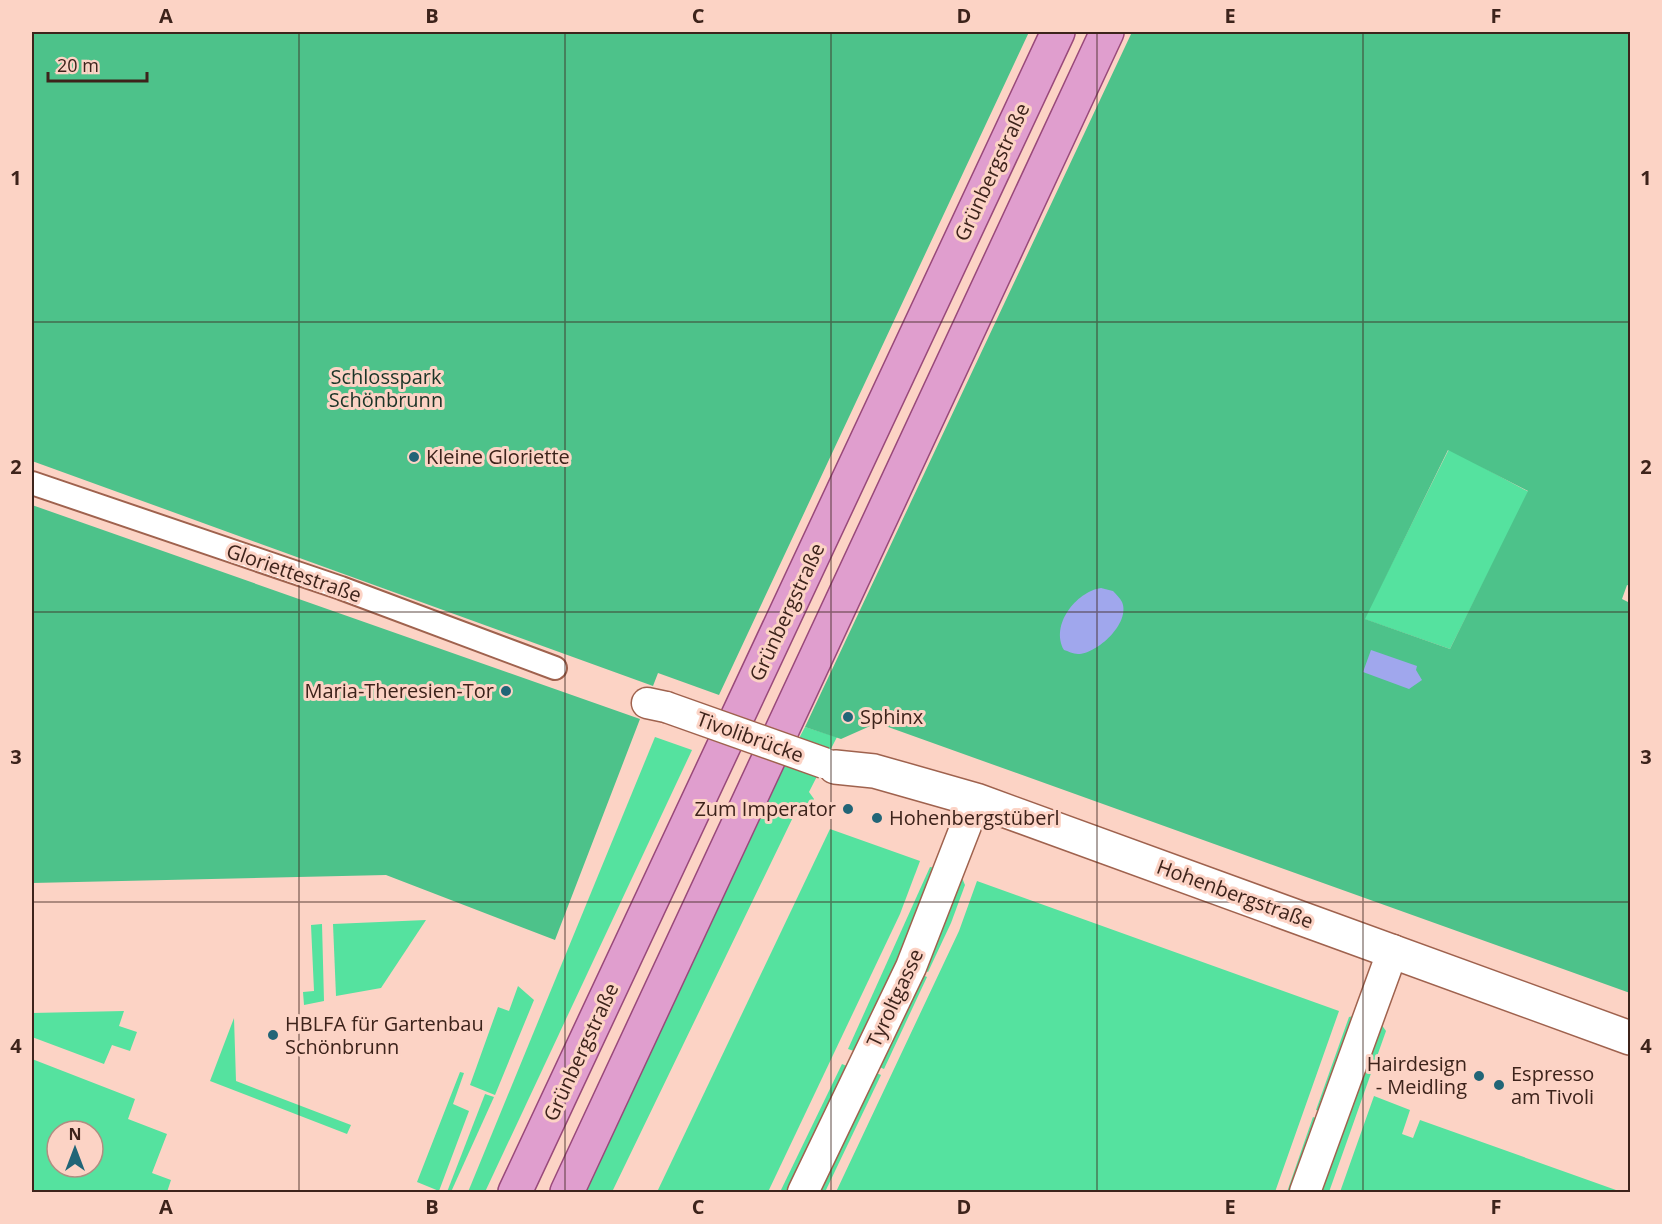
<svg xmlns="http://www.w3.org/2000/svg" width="1662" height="1224" font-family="'Open Sans',sans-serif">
  <rect width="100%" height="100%" fill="#fcd3c5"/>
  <g fill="#55e29f" fill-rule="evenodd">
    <path d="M1449,449l80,43 -79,157 -86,-30z"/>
    <path d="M805,727l32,10 -28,55 5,7 -5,8 -4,-2 -4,7 -5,-1 -184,381h-26l191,-412z"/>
    <path d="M655,737l37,13 -207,442h-17z"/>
    <path d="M830,829l90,32 -20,53 -132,278h-111z"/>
    <path d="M930,867l8,1 -27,70 -54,114 -9,-3z"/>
    <path d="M962,878l3,7 -14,38 -23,49 -8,-3z"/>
    <path d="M977,881l362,130 -64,181h-439l123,-261z"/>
    <path d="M426,920l-45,68 -45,8 -3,-72z"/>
    <path d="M322,924l2,77 -20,4 -1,-13 11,-1 -3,-66z"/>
    <path d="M918,973l9,4 -43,92 -9,-4z"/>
    <path d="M518,986l16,14 -39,95 -25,-10 28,-78 11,4z"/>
    <path d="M124,1011l-5,15 18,6 -7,19 -18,-6 -8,19 -72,-27v-24z"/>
    <path d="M1353,1016l-30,96 -7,-2 33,-93z"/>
    <path d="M234,1018l2,63 115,44 -4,9 -137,-53z"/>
    <path d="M1381,1024l5,7 -57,161h-8z"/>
    <path d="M32,1059l103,40 -7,20 39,15 -15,39 19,7 -4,12h-135zM57,1131h36v36h-36z"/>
    <path d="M842,1064l7,3 -58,125h-11z"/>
    <path d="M872,1071l9,4 -56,117h-11z"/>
    <path d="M460,1072l4,1 -11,31 16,7 -30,80 -22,-9z"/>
    <path d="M485,1094l9,3 -43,95h-4z"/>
    <path d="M1374,1096l36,14 -8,24 11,4 7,-18 196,70v2h-276z"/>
    <path d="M1313,1117l7,3 -26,72h-7z"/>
  </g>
  <g fill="#4dc28a" fill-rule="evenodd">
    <path d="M32,32h997l-310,663 -61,-22 -5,13 -621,-225z"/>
    <path d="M1132,32h498v554l-3,-1 -5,14 8,4v390l-753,-270 -36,16 -36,-12zM1448,450l80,41 -78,158 -85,-30z"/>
    <path d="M32,505l608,214 -85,221 -169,-65 -354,8z"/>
  </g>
  <g fill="#a0a7ed">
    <path d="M1101,588l12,3c3,3 7,7 9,11 9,21 -25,52 -44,52 -5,0 -10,-3 -14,-4 -14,-25 12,-58 37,-62z"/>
    <path d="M1371,650l46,16 -1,4 6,10 -13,9 -46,-17z"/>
  </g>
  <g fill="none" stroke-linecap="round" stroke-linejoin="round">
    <defs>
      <path id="pedestrian" d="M32,483l309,105 214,80"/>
      <g id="minor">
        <path d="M647,703l19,4"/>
        <path d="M803,1192l108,-225 65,-167"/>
        <path d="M1305,1192l88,-242"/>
      </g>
      <path id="tertiary" d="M835,767l39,4 102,29 654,238"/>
      <g id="primary">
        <path d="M515,1192l543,-1160"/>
        <path d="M567,1192l540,-1160"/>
      </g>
    </defs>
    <use href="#pedestrian" stroke="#9f624e" stroke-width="26"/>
    <use href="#minor" stroke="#9f624e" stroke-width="33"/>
    <use href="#tertiary" stroke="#9f624e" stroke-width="36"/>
    <use href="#primary" stroke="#99497a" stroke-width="36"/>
    <use href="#pedestrian" stroke="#fff" stroke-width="22"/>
    <use href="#minor" stroke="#fff" stroke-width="30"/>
    <use href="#tertiary" stroke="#fff" stroke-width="33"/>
    <use href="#primary" stroke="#e09ece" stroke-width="33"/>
    <defs>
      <path id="minor-bridge" d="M666,707l158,56"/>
    </defs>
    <use href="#minor-bridge" stroke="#9f624e" stroke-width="33" stroke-linecap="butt"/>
    <use href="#minor-bridge" stroke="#fff" stroke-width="30"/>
  </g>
  <path fill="none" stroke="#3d231b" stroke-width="1.5" stroke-opacity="0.55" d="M299,32v1160M565,32v1160M831,32v1160M1097,32v1160M1363,32v1160M32,322h1598M32,612h1598M32,902h1598"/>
  <g fill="#216577" stroke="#fcd3c5" stroke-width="2">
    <circle cx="414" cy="457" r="6"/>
    <circle cx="506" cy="691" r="6"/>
    <circle cx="848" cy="717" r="6"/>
    <circle cx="848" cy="809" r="6"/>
    <circle cx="877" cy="818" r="6"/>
    <circle cx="273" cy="1035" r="6"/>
    <circle cx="1479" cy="1076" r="6"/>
    <circle cx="1499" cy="1085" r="6"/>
  </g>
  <g text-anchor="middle" stroke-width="6" stroke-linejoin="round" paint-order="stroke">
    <g font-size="20" fill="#3d231b" stroke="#fcd3c5">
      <text transform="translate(992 172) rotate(-65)" y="7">Grünbergstraße</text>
      <text transform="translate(294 573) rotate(19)" y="7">Gloriettestraße</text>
      <text transform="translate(787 612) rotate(-65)" y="7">Grünbergstraße</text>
      <text transform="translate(750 737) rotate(20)" y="7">Tivolibrücke</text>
      <text transform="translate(1235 894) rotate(20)" y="7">Hohenbergstraße</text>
      <text transform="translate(895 998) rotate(-65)" y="7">Tyroltgasse</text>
      <text transform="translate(581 1052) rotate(-65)" y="7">Grünbergstraße</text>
    </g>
    <g font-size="20" fill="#1b3427" stroke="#fcd3c5">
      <text x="386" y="384">Schlosspark<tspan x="386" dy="23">Schönbrunn</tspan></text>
    </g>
    <g font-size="20" fill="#3d231b" stroke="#fcd3c5" text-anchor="start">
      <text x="426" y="464">Kleine Gloriette</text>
      <text x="494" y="698" text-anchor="end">Maria-Theresien-Tor</text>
      <text x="860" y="724">Sphinx</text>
      <text x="836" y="816" text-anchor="end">Zum Imperator</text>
      <text x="889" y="825">Hohenbergstüberl</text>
      <text x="285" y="1031">HBLFA für Gartenbau<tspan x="285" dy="23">Schönbrunn</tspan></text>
      <text x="1467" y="1071" text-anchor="end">Hairdesign<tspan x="1467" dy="23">- Meidling</tspan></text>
      <text x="1511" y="1081">Espresso<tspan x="1511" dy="23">am Tivoli</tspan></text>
    </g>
  </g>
  <rect width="1662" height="1224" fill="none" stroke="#fcd3c5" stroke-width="66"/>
  <g transform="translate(75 1149)"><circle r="28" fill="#fcd3c5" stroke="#b08d81" stroke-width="1.5"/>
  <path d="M0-4.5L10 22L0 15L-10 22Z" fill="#216577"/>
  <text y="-9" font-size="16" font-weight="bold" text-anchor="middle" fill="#3d231b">N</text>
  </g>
  <path d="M48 72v9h99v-9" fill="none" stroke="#3d231b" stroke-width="3"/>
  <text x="57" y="72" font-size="18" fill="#3d231b" stroke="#fcd3c5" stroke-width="4.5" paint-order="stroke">20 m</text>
  <rect x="33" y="33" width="1596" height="1158" fill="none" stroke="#3d231b" stroke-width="2"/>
  <g font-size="20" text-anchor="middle" font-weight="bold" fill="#3d231b">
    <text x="166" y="23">A</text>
    <text x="432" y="23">B</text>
    <text x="698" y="23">C</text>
    <text x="964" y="23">D</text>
    <text x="1230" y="23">E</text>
    <text x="1496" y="23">F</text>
    <text x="16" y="185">1</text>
    <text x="1646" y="185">1</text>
    <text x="16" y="474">2</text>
    <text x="1646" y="474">2</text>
    <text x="16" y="764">3</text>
    <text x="1646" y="764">3</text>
    <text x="16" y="1053">4</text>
    <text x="1646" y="1053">4</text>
    <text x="166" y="1214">A</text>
    <text x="432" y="1214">B</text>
    <text x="698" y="1214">C</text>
    <text x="964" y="1214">D</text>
    <text x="1230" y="1214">E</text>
    <text x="1496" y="1214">F</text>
  </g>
</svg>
